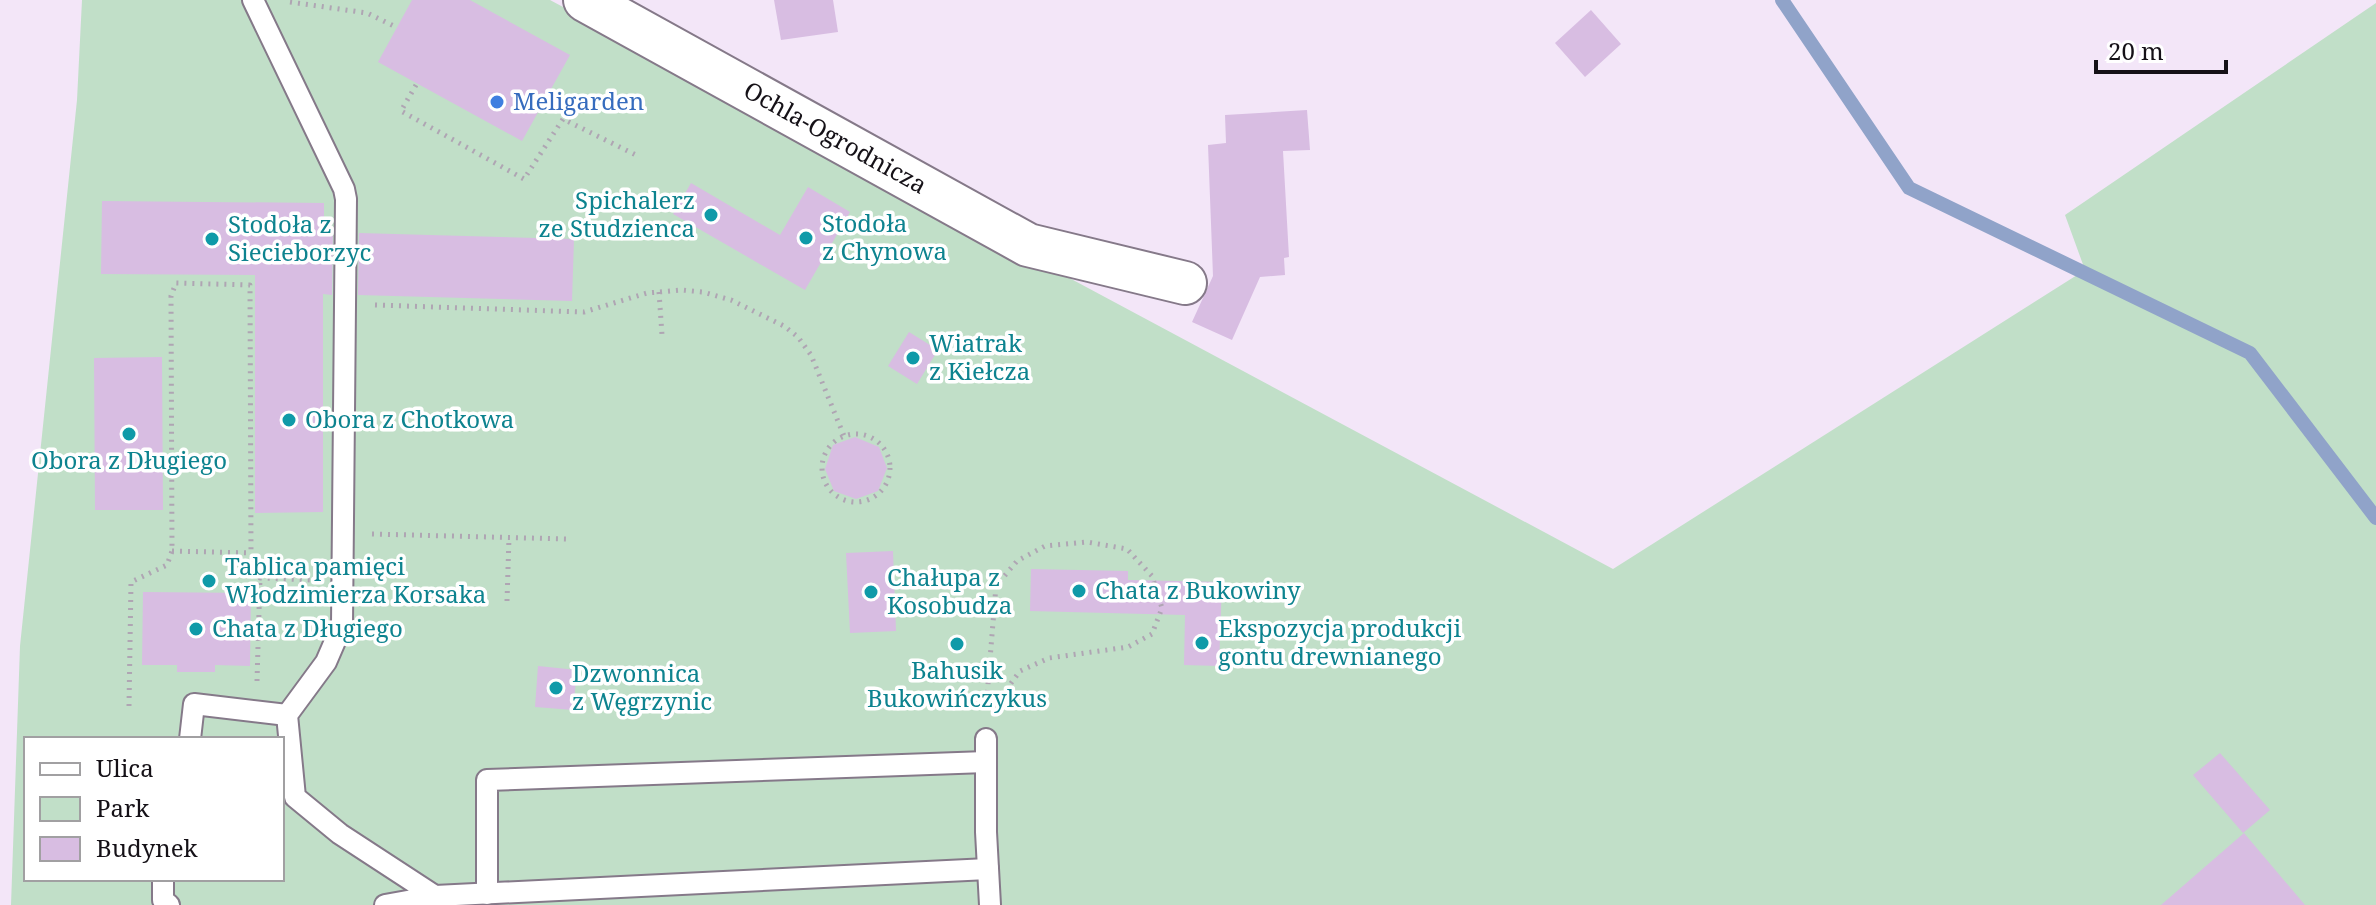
<svg xmlns="http://www.w3.org/2000/svg" width="2376" height="905" font-family="'Noto Serif',serif">
  <rect width="100%" height="100%" fill="#f3e6f8"/>
  <path fill="#c1dfc8" fill-rule="evenodd" d="M82,0h468l1063,569 472,-299 -20,-55 311,-212v902h-2365l9,-259 57,-546zM26,739h256v140h-256z"/>
  <g fill="none" stroke-linecap="round" stroke-linejoin="round">
    <path stroke="#90a3c9" stroke-width="14" d="M1782,0l127,188 341,165 126,165"/>
  </g>
  <g fill="#d8bde2">
    <path d="M412,0h58l100,55 -48,86 -144,-79z"/>
    <path d="M774,0h59l5,32 -57,8z"/>
    <path d="M1591,10l30,34 -36,33 -30,-34z"/>
    <path d="M1307,110l3,40 -27,1 6,106 -5,1 1,17 -25,2 -28,63 -40,-18 21,-46 -5,-131 18,-2 -1,-28z"/>
    <path d="M691,183l89,52 28,-48 42,25 -45,78 -132,-76z"/>
    <path d="M102,201l222,2v29h9l-1,63 -9,-1v218l-68,1v-238l-154,-1z"/>
    <path d="M359,233l215,6 -2,62 -214,-6z"/>
    <path d="M909,332l29,18 -21,34 -29,-18z"/>
    <path d="M162,357l1,153h-68l-1,-152z"/>
    <path d="M855,437l24,10 8,21 -9,23 -22,8 -22,-8 -9,-22 8,-24z"/>
    <path d="M893,551l3,80 -46,2 -4,-80z"/>
    <path d="M1031,569l97,2v9l94,2 -3,84 -35,-1 1,-50 -155,-4z"/>
    <path d="M143,592l108,1 -1,73 -35,-1v7h-38v-7h-35z"/>
    <path d="M538,666l39,4 -4,40 -38,-3z"/>
    <path d="M2220,753l50,57 -27,23 -50,-58z"/>
    <path d="M2244,833l61,72h-144z"/>
  </g>
  <g fill="none" stroke-linecap="round" stroke-linejoin="round">
    <defs>
      <g id="lane">
        <path d="M253,0l91,189 2,10 -4,426 -16,37 -39,53 8,82 45,37 95,62 -50,9"/>
        <path d="M190,739l4,-35 93,11"/>
        <path d="M986,739v93l4,73"/>
        <path d="M163,879v21l6,5"/>
        <path d="M487,894v-114l499,-18"/>
        <path d="M435,896l553,-27"/>
      </g>
      <path id="street" d="M585,0l443,245 157,38"/>
    </defs>
    <use href="#lane" stroke="#857989" stroke-width="24"/>
    <use href="#street" stroke="#857989" stroke-width="46"/>
    <g stroke="#afa5b3" stroke-width="5" stroke-dasharray="2 6" stroke-linecap="butt">
      <path d="M290,2l77,11 29,14"/>
      <path d="M416,85l-15,26 123,68 39,-60 75,37"/>
      <path d="M659,292l3,43"/>
      <path d="M375,305l209,7 63,-19 35,-3 21,2 28,8 53,26 14,11 13,18 33,81"/>
      <circle cx="856" cy="468" r="34"/>
      <path d="M372,534l195,5"/>
      <path d="M172,551l79,2"/>
      <path d="M507,601l2,-64"/>
      <path d="M257,681l3,-103"/>
      <path d="M129,706l2,-124 36,-17 5,-14 -1,-255 5,-13 74,2 1,268 9,25 53,2"/>
      <path d="M986,708l10,-122 21,-25 28,-15 42,-4 40,7 25,27 10,32 -10,26 -24,13 -79,11 -29,13 -28,38"/>
    </g>
    <use href="#lane" stroke="#fff" stroke-width="20"/>
    <use href="#street" stroke="#fff" stroke-width="42"/>
  </g>
  <circle fill="#3f7fe0" stroke="#fff" stroke-width="3" cx="497" cy="102" r="8"/>
  <g fill="#0f9aa8" stroke="#fff" stroke-width="3">
    <circle cx="711" cy="215" r="8"/>
    <circle cx="806" cy="238" r="8"/>
    <circle cx="212" cy="239" r="8"/>
    <circle cx="913" cy="358" r="8"/>
    <circle cx="289" cy="420" r="8"/>
    <circle cx="129" cy="434" r="8"/>
    <circle cx="209" cy="581" r="8"/>
    <circle cx="1079" cy="591" r="8"/>
    <circle cx="871" cy="592" r="8"/>
    <circle cx="196" cy="629" r="8"/>
    <circle cx="1202" cy="643" r="8"/>
    <circle cx="957" cy="644" r="8"/>
    <circle cx="556" cy="688" r="8"/>
  </g>
  <g text-anchor="middle" stroke-width="7" stroke-linejoin="round" paint-order="stroke">
    <g font-size="24" fill="#366cbe" stroke="#fff" text-anchor="start">
      <text x="513" y="110">Meligarden</text>
    </g>
    <g font-size="24" fill="#151117" stroke="#fff">
      <text transform="translate(835 138) rotate(29)" y="8">Ochla-Ogrodnicza</text>
    </g>
    <g font-size="24" fill="#0d838f" stroke="#fff" text-anchor="start">
      <text x="695" y="209" text-anchor="end">Spichalerz<tspan x="695" dy="28">ze Studzienca</tspan></text>
      <text x="822" y="232">Stodoła<tspan x="822" dy="28">z Chynowa</tspan></text>
      <text x="228" y="233">Stodoła z<tspan x="228" dy="28">Siecieborzyc</tspan></text>
      <text x="929" y="352">Wiatrak<tspan x="929" dy="28">z Kiełcza</tspan></text>
      <text x="305" y="428">Obora z Chotkowa</text>
      <text x="129" y="469" text-anchor="middle">Obora z Długiego</text>
      <text x="225" y="575">Tablica pamięci<tspan x="225" dy="28">Włodzimierza Korsaka</tspan></text>
      <text x="887" y="586">Chałupa z<tspan x="887" dy="28">Kosobudza</tspan></text>
      <text x="1095" y="599">Chata z Bukowiny</text>
      <text x="212" y="637">Chata z Długiego</text>
      <text x="1218" y="637">Ekspozycja produkcji<tspan x="1218" dy="28">gontu drewnianego</tspan></text>
      <text x="957" y="679" text-anchor="middle">Bahusik<tspan x="957" dy="28">Bukowińczykus</tspan></text>
      <text x="572" y="682">Dzwonnica<tspan x="572" dy="28">z Węgrzynic</tspan></text>
    </g>
  </g>
  <rect x="24" y="737" width="260" height="144" fill="#ffffff" stroke="#a1a0a2" stroke-width="2"/>
  <rect x="40" y="763" width="40" height="12" fill="#ffffff" stroke="#a1a0a2" stroke-width="2"/>
  <text x="96" y="777" font-size="24" fill="#151117">Ulica</text>
  <rect x="40" y="797" width="40" height="24" fill="#c1dfc8" stroke="#a1a0a2" stroke-width="2"/>
  <text x="96" y="817" font-size="24" fill="#151117">Park</text>
  <rect x="40" y="837" width="40" height="24" fill="#d8bde2" stroke="#a1a0a2" stroke-width="2"/>
  <text x="96" y="857" font-size="24" fill="#151117">Budynek</text>
  <path d="M2096 60v12h130v-12" fill="none" stroke="#151117" stroke-width="4"/>
  <text x="2108" y="60" font-size="24" fill="#151117" stroke="#ffffff" stroke-width="6" paint-order="stroke">20 m</text>
</svg>
